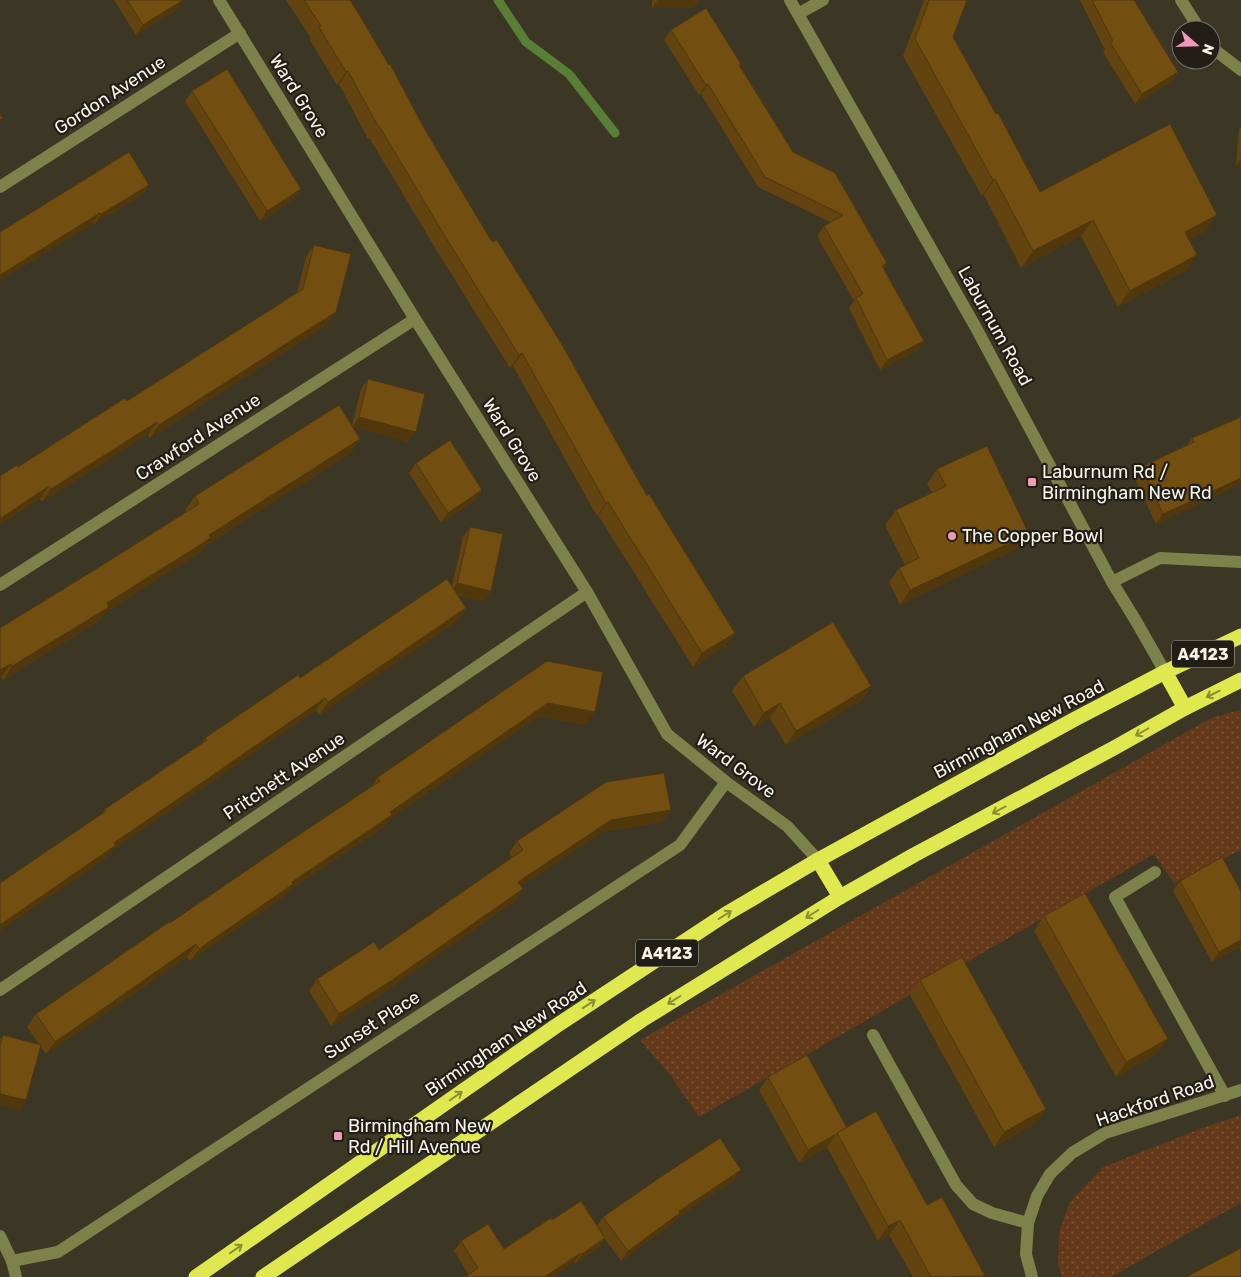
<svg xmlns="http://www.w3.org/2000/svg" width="1241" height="1277" font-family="Rubik,sans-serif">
  <defs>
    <pattern id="grass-dots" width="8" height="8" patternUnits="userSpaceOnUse" patternTransform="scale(1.25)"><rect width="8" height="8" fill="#643919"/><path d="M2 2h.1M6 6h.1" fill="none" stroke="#7b563b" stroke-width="1.8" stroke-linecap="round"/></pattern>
  </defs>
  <rect width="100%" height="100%" fill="#3c3625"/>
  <g fill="url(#grass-dots)">
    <path d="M1241,710v140l-67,33 -20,-29 -455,263 -29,-42 -30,-35 573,-323z"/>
    <path d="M1241,1115v88l-130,74h-49l-4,-13 1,-32 11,-30 33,-35 102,-40z"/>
  </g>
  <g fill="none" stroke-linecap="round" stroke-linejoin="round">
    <path stroke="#597e35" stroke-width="9" d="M498,0l28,42 43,32 46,59"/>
    <g stroke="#7d814a" stroke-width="12">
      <path d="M219,0l196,319 172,273 80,142 59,48 61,44 31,34"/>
      <path d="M790,0l185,326 137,256 24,39 29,51"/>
      <path d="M1181,0l19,30"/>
      <path d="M798,14l25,-14"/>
      <path d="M1211,47l30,23"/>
      <path d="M0,187l240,-154"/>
      <path d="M1112,582l48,-24 81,4"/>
      <path d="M0,585l415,-266"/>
      <path d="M1155,872l-40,25 110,199"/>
      <path d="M0,990l587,-398"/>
      <path d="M873,1035l83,150 17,19 19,9 36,10"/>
      <path d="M0,1236l12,25 4,16"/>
      <path d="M12,1261l46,-9 622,-407 46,-63"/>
      <path d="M1032,1277l-6,-23 2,-31 9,-27 13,-22 22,-21 33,-20 136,-43"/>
    </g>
    <g stroke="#e0e84f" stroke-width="15">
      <path d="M1165,672l20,36"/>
      <path d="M818,860l22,37"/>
      <path d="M196,1277l360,-251 170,-112 92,-54 257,-141 90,-47 76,-36"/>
      <path d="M263,1277l379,-257 198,-123 74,-42 200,-107 71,-40 56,-28"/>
    </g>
  </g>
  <g fill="#63430f">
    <path d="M114,0h69l-7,10 -40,25z"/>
    <path d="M286,0h64l376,646 -33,21 -95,-152 -1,1 -84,-150 -3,2 -73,-117 -67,-112h-2l-29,-55 -2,1 -27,-45 1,-2z"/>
    <path d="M652,0h47l-6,8h-41z"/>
    <path d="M924,0h43l-14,37 87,155 166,39 -17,9 -3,31 -68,36 -37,-71 -60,32 -37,-73 -2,1 -79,-140z"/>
    <path d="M1080,0h54l44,72 -7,10 -36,22 -32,-52 2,-2z"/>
    <path d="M671,30l69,36 53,86 94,111 -4,5 41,73 -7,10 -37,19 -31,-62 5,-7 -37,-65 7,-10 6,-4 -72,-35 -57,-93 -2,1 -35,-55z"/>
    <path d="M192,91l109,98 -7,10 -34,22 -75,-120z"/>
    <path d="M1241,126v41l-5,-1 3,-37z"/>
    <path d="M149,185l-7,10 -48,29 -1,-1 -93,58v-49z"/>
    <path d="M314,245l13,80 -177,113 -2,-4 -106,68 -24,-35 109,-66 170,-108 9,-36z"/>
    <path d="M368,379l41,63 -56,-15 7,12 -9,14 -145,92 -5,7 -95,60 -7,9 -96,59 -2,-3 -1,-49 96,-59 90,-57 -1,-2 10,-14 157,-70 9,-37z"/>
    <path d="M1241,417v67l-85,40 -22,-47 7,-10 46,-22 5,-7z"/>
    <path d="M416,463l66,27 -7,10 -34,23 -32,-50z"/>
    <path d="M937,469l81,79 -118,57 -11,-23 10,-14 6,-3 -20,-40 11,-15 36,-17 -5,-9z"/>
    <path d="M470,527l21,64 -7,10 -27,-6 9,13 -9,13 -138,94 -3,-5 -205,141 -4,7 -5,-44 3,-5 97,-66 3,-5 95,-60 152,-92 11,-49z"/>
    <path d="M547,661l39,64 -47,-9 -148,102 -7,9 -96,64 -4,5 -94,65 -3,-4 -141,97 -6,-8 -14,54 -6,10 -20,-5v-66l3,-4 36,9 -12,-17 9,-13 336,-228 6,-9z"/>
    <path d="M743,676l128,10 -10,15 -75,44 -16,-27 -16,9 -22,-36z"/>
    <path d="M671,810l-9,12 -59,10 -82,54 2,3 -8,12 -129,90 -55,35 -22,-35 8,-12 62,-29 133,-93 -3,-4 8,-12z"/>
    <path d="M1180,881l61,10v59l-2,-3h1l-28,15 -39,-71z"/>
    <path d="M1044,916l113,138 -41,23 -82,-146z"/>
    <path d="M920,980l126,129 -10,14 -42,24 -84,-152z"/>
    <path d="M768,1077l79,51 80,77 58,72h-72l-24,-42 -11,6 -51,-94 -28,16 -40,-73z"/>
    <path d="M734,1180l-56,37 -5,6 -52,38 -16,-22 -7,9 -23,16 -1,-2 -22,15h-86l3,-2 -15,-24 7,-10 43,8 48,-29 45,6 6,-9z"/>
  </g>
  <g fill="#50370c">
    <path d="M183,0l-7,10 -40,25 7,-10z"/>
    <path d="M658,0h41l-6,8h-41z"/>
    <path d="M348,71l-9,13 -2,1 9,-13z"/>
    <path d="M1178,72l-7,10 -36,22 7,-10z"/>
    <path d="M708,84l-7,10 -2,1 7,-10z"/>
    <path d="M1241,159v8l-5,-1z"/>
    <path d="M995,179l-11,16 -2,1 11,-16z"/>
    <path d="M149,185l-7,10 -48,29 7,-10z"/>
    <path d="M301,189l-7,10 -34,22 7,-10z"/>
    <path d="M100,213l-7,10 -93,58v-6z"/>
    <path d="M1217,215l-11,16 -32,18 11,-17z"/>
    <path d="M1093,220l-12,16 -60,32 12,-17z"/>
    <path d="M1197,255l-11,16 -68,36 12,-16z"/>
    <path d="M336,312l-9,13 -177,113 9,-13z"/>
    <path d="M924,341l-7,10 -37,19 7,-10z"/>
    <path d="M522,353l-9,13 -3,2 9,-13z"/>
    <path d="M359,417l57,15 -7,10 -57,-15z"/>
    <path d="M157,422l-9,12 -106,68 9,-13z"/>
    <path d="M360,439l-9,14 -145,92 -5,7 -95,60 -7,9 -96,59 9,-14 197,-131z"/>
    <path d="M1241,478v6l-85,40 7,-10z"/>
    <path d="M49,486l-9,13 -40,26v-6z"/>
    <path d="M482,490l-7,10 -34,23 7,-10z"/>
    <path d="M608,502l-10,13 -1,1 9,-13z"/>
    <path d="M1029,534l-11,14 -118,57 10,-15z"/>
    <path d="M457,583l34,8 -7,10 -34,-8z"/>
    <path d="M466,608l-9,13 -138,94 9,-13z"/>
    <path d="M735,633l-9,13 -33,21 9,-14z"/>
    <path d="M11,664l-10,13 -1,1v-8z"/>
    <path d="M871,686l-10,15 -75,44 10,-14z"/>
    <path d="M325,698l-9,12 -205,141 -4,7 -107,73v-6l114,-82z"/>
    <path d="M548,703l47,9 -9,13 -47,-9 -148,102 -7,9 -96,64 -4,5 -94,65 9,-12 93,-67 98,-70z"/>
    <path d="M780,703l-10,15 -16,9 10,-14z"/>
    <path d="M671,810l-9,12 -59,10 -93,61 8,-11 93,-62z"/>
    <path d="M523,889l-8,12 -129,90 -55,35 8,-12z"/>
    <path d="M1241,940v5l-1,2 -28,15 7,-10z"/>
    <path d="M196,944l-9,13 -141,97 9,-12z"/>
    <path d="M1168,1039l-11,15 -41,23 10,-15z"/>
    <path d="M0,1094l26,6 -6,10 -20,-5z"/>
    <path d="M1046,1109l-10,14 -42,24 10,-15z"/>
    <path d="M836,1135l-9,12 -28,16 9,-13z"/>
    <path d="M741,1170l-7,10 -56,37 -5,6 -52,38 7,-10 51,-40z"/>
    <path d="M900,1220l-11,15 -11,6 10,-15z"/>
    <path d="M605,1238l-7,10 -23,16 7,-10z"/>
    <path d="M581,1253l-7,9 -22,15h-8z"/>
  </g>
  <g fill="#734e11" stroke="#50370c">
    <path d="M127,0h56l-40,25z"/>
    <path d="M304,0h46l7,11 32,54 1,-1 34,64 68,114 5,-2 64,103 86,153 2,-2 86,139 -33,20 -94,-151 -2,1 -84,-150 -3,2 -73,-117 -67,-112h-1l-30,-55 -2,1 -27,-45 2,-1z"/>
    <path d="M929,0h38l-14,37 43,77 2,-1 42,79 130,-68 47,91 -32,17 12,23 -67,36 -37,-71 -60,31 -38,-72 -2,1 -78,-141z"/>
    <path d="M1092,0h42l44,72 -36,22 -32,-52 3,-1z"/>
    <path d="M706,8l35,56 -2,1 54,87 42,21 52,90 -5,3 42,75 -37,19 -31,-62 7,-4 -39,-68 19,-11 -78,-38 -57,-93 -2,1 -35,-55z"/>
    <path d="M227,69l74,120 -34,22 -75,-120z"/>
    <path d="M0,113l3,6 -3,1z"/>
    <path d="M129,152l20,33 -48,29 -1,-1 -100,62v-43z"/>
    <path d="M314,245l37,9 -15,58 -177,113 -2,-3 -106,67 -2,-3 -49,33v-43l17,-11 1,2 107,-69 2,3 176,-112z"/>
    <path d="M368,379l57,15 -9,38 -57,-15z"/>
    <path d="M339,405l21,34 -151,96 2,3 -104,65 2,4 -97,59 -1,-2 -11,6v-42l96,-59 103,-65 -4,-8z"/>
    <path d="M1241,417v61l-78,36 -22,-47 53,-25 -2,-4z"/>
    <path d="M450,440l32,50 -34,23 -32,-50z"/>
    <path d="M987,446l42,88 -119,56 -11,-22 20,-10 -23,-48 50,-24 -9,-17z"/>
    <path d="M470,527l33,7 -12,57 -34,-8z"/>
    <path d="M447,579l19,29 -138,94 -3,-4 -211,145 2,2 -116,80v-42l106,-72 -1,-2 102,-69 -2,-2 93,-63 2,3z"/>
    <path d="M833,622l38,64 -75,45 -16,-28 -16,10 -21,-37z"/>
    <path d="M547,661l56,11 -8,40 -47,-9 -158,109 2,3 -100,67 1,2 -94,65 -3,-5 -141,98 -19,-28 133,-92 1,1 121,-83 89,-59 -2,-4z"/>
    <path d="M664,773l7,37 -60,10 -93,62 5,7 -129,90 -55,35 -22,-35 57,-37 5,8 144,-100 -6,-9 89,-59z"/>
    <path d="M1222,857l19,34v49l-22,12 -39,-71z"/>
    <path d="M1085,893l83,146 -42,23 -82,-146z"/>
    <path d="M962,957l84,152 -42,23 -84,-152z"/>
    <path d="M3,1035l38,10 -15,55 -26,-6v-48z"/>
    <path d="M807,1055l40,73 -39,22 -40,-73z"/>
    <path d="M876,1111l51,94 15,-8 43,79 -54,1 -31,-57 -12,6 -51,-93z"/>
    <path d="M720,1138l21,32 -62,41 1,2 -52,38 -25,-34 59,-41z"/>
    <path d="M581,1201l24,37 -23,16 -1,-1 -37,24h-78l12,-9 -17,-27 27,-17 16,25 47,-31 1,2z"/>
    <path d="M1241,1248v29h-55z"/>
  </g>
  <defs><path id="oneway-shaft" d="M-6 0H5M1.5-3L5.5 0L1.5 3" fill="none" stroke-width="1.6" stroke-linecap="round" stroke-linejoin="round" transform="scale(1.25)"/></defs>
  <g stroke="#8a8d35">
    <use href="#oneway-shaft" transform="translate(1213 694) rotate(154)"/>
    <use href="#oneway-shaft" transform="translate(1142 732) rotate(150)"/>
    <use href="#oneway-shaft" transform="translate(999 810) rotate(152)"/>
    <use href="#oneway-shaft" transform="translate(812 914) rotate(148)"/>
    <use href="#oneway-shaft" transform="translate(725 915) rotate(-32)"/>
    <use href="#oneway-shaft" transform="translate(674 1000) rotate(148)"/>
    <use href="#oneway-shaft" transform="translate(589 1004) rotate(-33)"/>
    <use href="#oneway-shaft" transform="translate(456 1096) rotate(-35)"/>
    <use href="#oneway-shaft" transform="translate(236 1249) rotate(-35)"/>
  </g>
  <g fill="#ef9ab8" stroke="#201e16" stroke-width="2">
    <rect x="1027" y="477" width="10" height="10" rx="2.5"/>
    <circle cx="952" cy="536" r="5"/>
    <rect x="333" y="1131" width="10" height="10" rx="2.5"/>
  </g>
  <g text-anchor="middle" stroke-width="4.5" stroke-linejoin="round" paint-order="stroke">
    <g fill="#201e16" stroke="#b7b4aa" stroke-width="1">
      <rect x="1172" y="640.5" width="62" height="27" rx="4"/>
      <rect x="636" y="939.5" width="62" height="27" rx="4"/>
    </g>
    <g font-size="16" font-weight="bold" fill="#f8f4ea">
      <text x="1203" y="660">A4123</text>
      <text x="667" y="959">A4123</text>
    </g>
    <g font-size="18" fill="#f8f4ea" stroke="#201e16">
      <text transform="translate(110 95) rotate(-33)" y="6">Gordon Avenue</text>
      <text transform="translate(299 96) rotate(58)" y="6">Ward Grove</text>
      <text transform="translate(995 326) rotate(61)" y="6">Laburnum Road</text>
      <text transform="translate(198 437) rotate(-33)" y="6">Crawford Avenue</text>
      <text transform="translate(512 440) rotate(58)" y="6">Ward Grove</text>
      <text transform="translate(1019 729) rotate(-28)" y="6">Birmingham New Road</text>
      <text transform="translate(736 766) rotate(37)" y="6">Ward Grove</text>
      <text transform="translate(284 776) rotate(-34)" y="6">Pritchett Avenue</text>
      <text transform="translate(372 1025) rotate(-33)" y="6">Sunset Place</text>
      <text transform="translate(506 1039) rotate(-34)" y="6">Birmingham New Road</text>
      <text transform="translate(1155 1101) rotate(-19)" y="6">Hackford Road</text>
    </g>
    <g font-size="18" fill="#f8f4ea" stroke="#201e16" text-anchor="start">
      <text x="1042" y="478">Laburnum Rd /<tspan x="1042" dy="21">Birmingham New Rd</tspan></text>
      <text x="962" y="542">The Copper Bowl</text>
      <text x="348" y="1132">Birmingham New<tspan x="348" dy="21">Rd / Hill Avenue</tspan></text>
    </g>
  </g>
  <g transform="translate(1196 45) rotate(110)"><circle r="24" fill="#201e16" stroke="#76746b"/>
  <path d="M0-4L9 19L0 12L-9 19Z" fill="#ef9ab8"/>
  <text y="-8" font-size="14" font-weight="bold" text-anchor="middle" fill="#f8f4ea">N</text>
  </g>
</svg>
